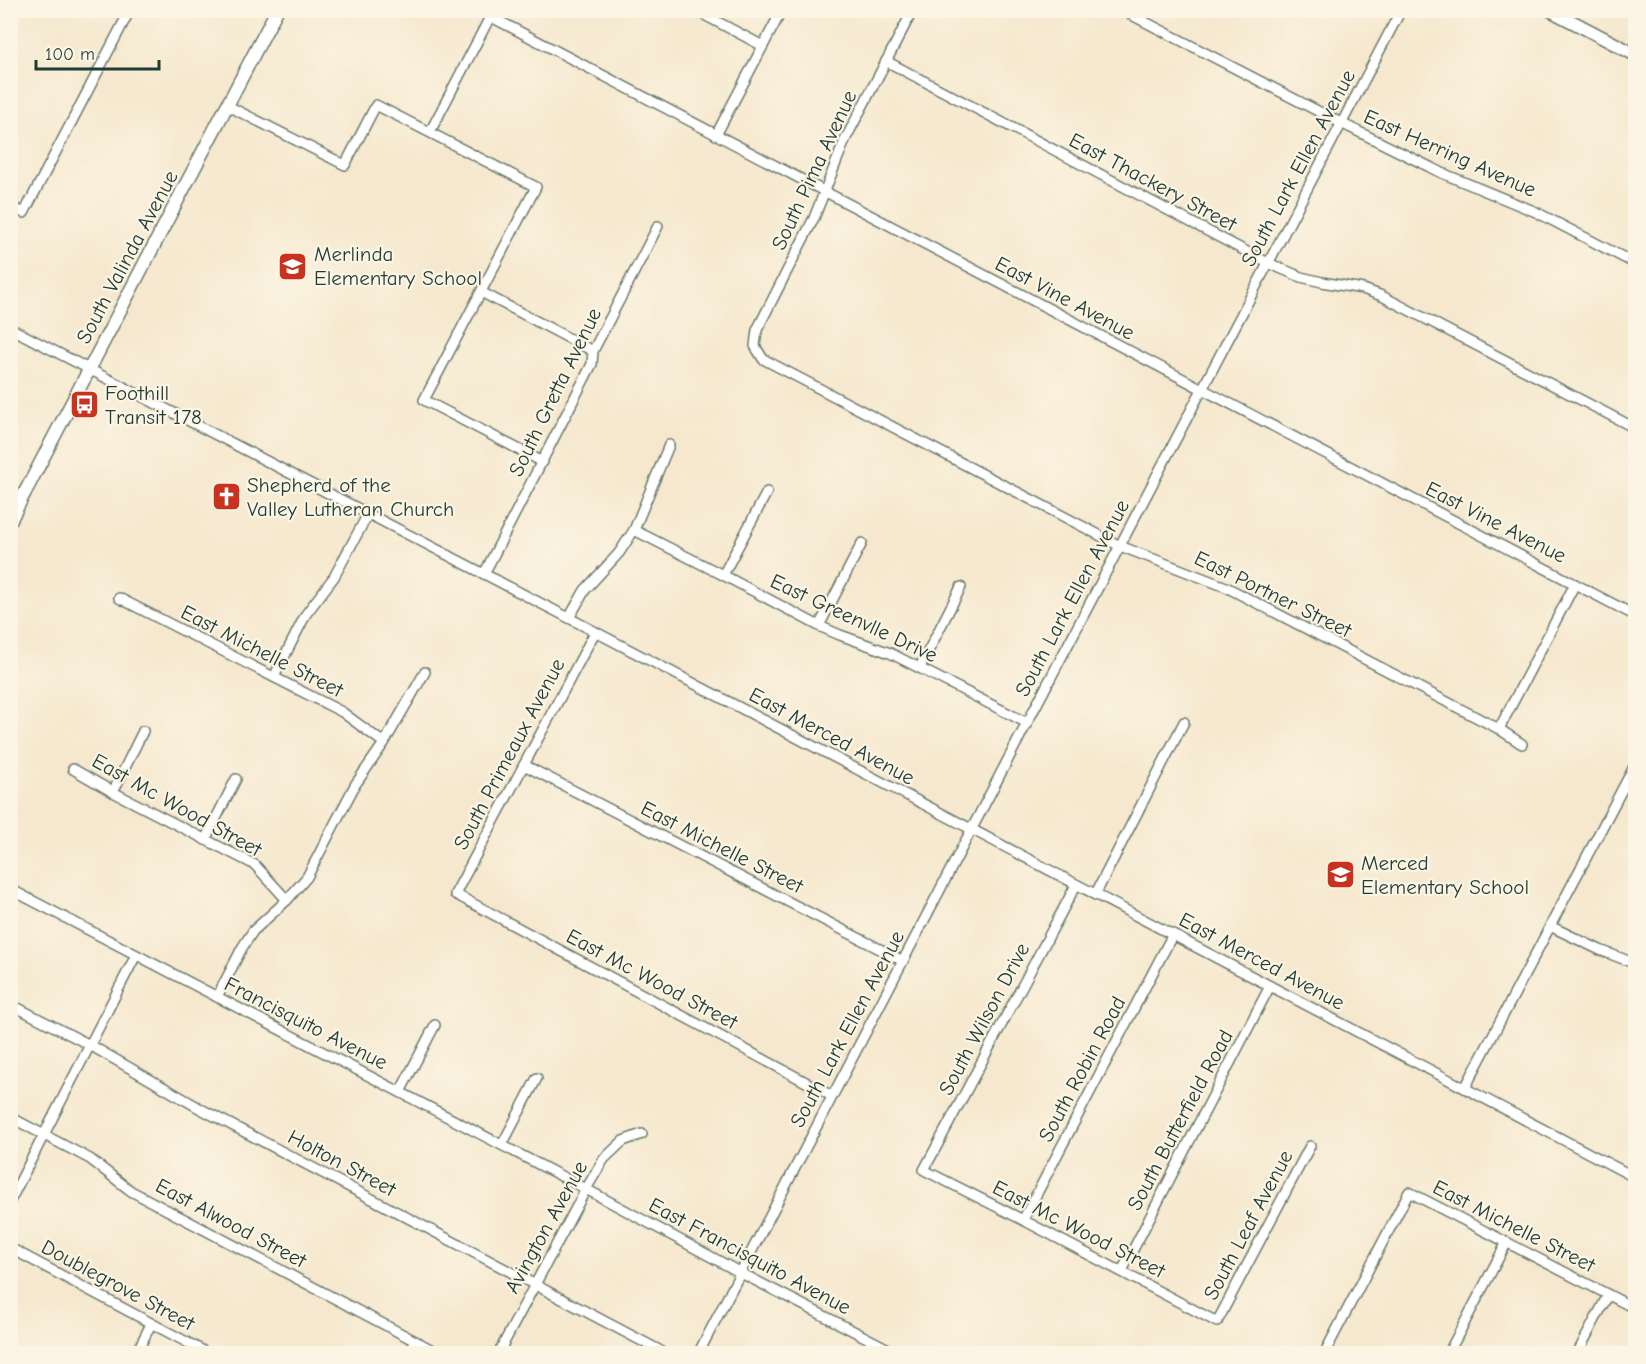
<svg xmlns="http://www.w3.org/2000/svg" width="1646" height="1364" font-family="'Comic Neue',sans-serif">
  <rect width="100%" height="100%" fill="#fcf5e5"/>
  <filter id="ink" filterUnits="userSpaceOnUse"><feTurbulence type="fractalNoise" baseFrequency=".0167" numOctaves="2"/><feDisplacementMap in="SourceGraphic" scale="12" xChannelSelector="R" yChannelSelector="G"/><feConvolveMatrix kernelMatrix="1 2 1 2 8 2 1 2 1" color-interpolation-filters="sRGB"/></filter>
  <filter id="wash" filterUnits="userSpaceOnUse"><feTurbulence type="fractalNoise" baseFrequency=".008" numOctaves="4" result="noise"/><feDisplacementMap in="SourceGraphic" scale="24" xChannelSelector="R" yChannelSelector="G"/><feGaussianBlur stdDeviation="1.35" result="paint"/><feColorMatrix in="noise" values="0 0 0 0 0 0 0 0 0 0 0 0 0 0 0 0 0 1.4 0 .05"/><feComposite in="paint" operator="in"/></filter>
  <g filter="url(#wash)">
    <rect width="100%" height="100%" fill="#f5e8ce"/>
  </g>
  <g filter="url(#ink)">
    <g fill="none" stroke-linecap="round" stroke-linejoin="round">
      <defs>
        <g id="minor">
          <path d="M478,10l1158,606"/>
          <path d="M695,10l68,36"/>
          <path d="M913,10l-68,130 -31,78 -57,112 -2,16 8,13 357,187 106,41 273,142 23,15"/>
          <path d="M1122,10l219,113 101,50 94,39 100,52"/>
          <path d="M886,61l382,202 33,14 21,5 41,7 19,7 247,129 7,2"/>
          <path d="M228,106l117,59 31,-60 160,82 -112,213 119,62"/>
          <path d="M430,132l60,-115"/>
          <path d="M716,135l66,-125"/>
          <path d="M10,206l14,7 106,-203"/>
          <path d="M481,292l112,59"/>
          <path d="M10,328l559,290 1067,560"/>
          <path d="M634,530l89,45 96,51 21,9 50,18 137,70"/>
          <path d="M484,574l108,-210 1,-13 65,-125"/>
          <path d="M723,575l44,-83"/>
          <path d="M119,598l223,114 42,31"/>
          <path d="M569,618l16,-28 34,-37 15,-23 35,-85"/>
          <path d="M819,626l43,-83"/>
          <path d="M595,632l-140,262 377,202"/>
          <path d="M920,667l41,-80"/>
          <path d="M274,677l32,-63 28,-37 34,-63"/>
          <path d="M1499,729l76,-145"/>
          <path d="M524,765l379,196"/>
          <path d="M73,769l40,23 142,73 32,35"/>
          <path d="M113,792l30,-61"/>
          <path d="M205,840l31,-61"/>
          <path d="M1076,885l-152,285 99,50 194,102 93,-176"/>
          <path d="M10,889l576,300 155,84 157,81"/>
          <path d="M1095,895l89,-173"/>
          <path d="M1550,926l50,24 36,14"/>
          <path d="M217,997l25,-49 11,-17 34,-31 20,-23 48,-92 29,-42 41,-71"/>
          <path d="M10,1004l80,41 111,64 458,241"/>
          <path d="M1465,1088l171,-325"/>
          <path d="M400,1092l35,-67"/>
          <path d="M10,1117l80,42 41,32 309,163"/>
          <path d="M502,1145l35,-67"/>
          <path d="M10,1201l126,-246"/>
          <path d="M1023,1220l150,-286"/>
          <path d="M10,1248l199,106"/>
          <path d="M1122,1271l148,-285"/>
          <path d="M136,1354l15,-30"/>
          <path d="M498,1354l88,-165 18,-30 19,-18 19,-7"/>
          <path d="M698,1354l329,-631 374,-713"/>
          <path d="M1324,1354l85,-162 227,117"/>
          <path d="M1448,1354l59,-112"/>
          <path d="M1577,1354l31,-59"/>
        </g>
        <g id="major">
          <path d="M1550,10l86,45"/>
          <path d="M10,521l267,-511"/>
        </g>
      </defs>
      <use href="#minor" stroke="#6a796a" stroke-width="12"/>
      <use href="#major" stroke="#6a796a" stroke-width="15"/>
      <use href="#minor" stroke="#fff" stroke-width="9"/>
      <use href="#major" stroke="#fff" stroke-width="12"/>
    </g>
  </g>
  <defs>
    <symbol id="school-square" viewBox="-11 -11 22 22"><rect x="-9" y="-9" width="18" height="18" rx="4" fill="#c8321e" stroke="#fcf5e5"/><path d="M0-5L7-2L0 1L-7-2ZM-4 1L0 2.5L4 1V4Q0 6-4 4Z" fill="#fff"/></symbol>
    <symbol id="bus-square" viewBox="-11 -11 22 22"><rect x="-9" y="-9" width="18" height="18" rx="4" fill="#c8321e" stroke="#fcf5e5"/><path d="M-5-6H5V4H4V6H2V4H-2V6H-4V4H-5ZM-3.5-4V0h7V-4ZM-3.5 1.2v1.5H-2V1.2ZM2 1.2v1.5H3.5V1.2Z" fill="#fff"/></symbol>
    <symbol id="church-square" viewBox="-11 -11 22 22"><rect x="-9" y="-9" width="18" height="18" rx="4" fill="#c8321e" stroke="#fcf5e5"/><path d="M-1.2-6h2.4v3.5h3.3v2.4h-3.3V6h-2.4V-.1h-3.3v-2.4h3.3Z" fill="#fff"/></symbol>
  </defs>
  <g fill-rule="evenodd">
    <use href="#school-square" x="276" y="250" width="33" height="33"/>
    <use href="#bus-square" x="68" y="388" width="33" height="33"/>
    <use href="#church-square" x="210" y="480" width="33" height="33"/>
    <use href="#school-square" x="1324" y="858" width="33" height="33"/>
  </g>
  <g text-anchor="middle" stroke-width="4.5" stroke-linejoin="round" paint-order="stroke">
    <g font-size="21" fill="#1f3d34" stroke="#fcf5e5">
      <text transform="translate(1450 153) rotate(24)" y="7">East Herring Avenue</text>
      <text transform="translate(1298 168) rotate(-62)" y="7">South Lark Ellen Avenue</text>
      <text transform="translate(814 170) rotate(-65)" y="7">South Pima Avenue</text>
      <text transform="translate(1153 182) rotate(28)" y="7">East Thackery Street</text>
      <text transform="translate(127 257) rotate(-62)" y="7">South Valinda Avenue</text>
      <text transform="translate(1065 298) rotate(28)" y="7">East Vine Avenue</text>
      <text transform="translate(555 392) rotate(-64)" y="7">South Gretta Avenue</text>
      <text transform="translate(1496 522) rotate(27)" y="7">East Vine Avenue</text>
      <text transform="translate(1273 594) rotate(26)" y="7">East Portner Street</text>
      <text transform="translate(1072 598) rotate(-62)" y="7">South Lark Ellen Avenue</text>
      <text transform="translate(854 618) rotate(25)" y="7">East Greenvlle Drive</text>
      <text transform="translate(262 651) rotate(27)" y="7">East Michelle Street</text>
      <text transform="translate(832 736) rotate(28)" y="7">East Merced Avenue</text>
      <text transform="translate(509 754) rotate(-62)" y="7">South Primeaux Avenue</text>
      <text transform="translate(177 805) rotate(29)" y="7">East Mc Wood Street</text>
      <text transform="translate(722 847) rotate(27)" y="7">East Michelle Street</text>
      <text transform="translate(1262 961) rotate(28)" y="7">East Merced Avenue</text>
      <text transform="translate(652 979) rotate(28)" y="7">East Mc Wood Street</text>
      <text transform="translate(984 1019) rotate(-62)" y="7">South Wilson Drive</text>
      <text transform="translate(306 1023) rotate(27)" y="7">Francisquito Avenue</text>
      <text transform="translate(847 1029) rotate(-62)" y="7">South Lark Ellen Avenue</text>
      <text transform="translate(1082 1069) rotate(-62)" y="7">South Robin Road</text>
      <text transform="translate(1180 1120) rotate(-62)" y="7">South Butterfield Road</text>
      <text transform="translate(342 1163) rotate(28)" y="7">Holton Street</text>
      <text transform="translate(231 1223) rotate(28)" y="7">East Alwood Street</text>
      <text transform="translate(1248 1225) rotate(-62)" y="7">South Leaf Avenue</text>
      <text transform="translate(1514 1226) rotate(27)" y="7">East Michelle Street</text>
      <text transform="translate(546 1227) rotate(-61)" y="7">Avington Avenue</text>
      <text transform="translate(1079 1229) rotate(27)" y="7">East Mc Wood Street</text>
      <text transform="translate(750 1256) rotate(28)" y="7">East Francisquito Avenue</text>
      <text transform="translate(118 1285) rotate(28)" y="7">Doublegrove Street</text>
    </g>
    <g font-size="21" fill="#1f3d34" stroke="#fcf5e5" text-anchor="start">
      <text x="314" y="261">Merlinda<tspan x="314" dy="24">Elementary School</tspan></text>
      <text x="105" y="400">Foothill<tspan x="105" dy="24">Transit 178</tspan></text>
      <text x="247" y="492">Shepherd of the<tspan x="247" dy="24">Valley Lutheran Church</tspan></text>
      <text x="1361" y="870">Merced<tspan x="1361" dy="24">Elementary School</tspan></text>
    </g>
  </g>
  <rect width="1646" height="1364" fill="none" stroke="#fcf5e5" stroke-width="36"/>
  <path d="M36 60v9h123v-9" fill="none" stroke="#1f3d34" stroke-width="3"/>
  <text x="45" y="60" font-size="18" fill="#1f3d34" stroke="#fcf5e5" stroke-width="4.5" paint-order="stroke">100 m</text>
</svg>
